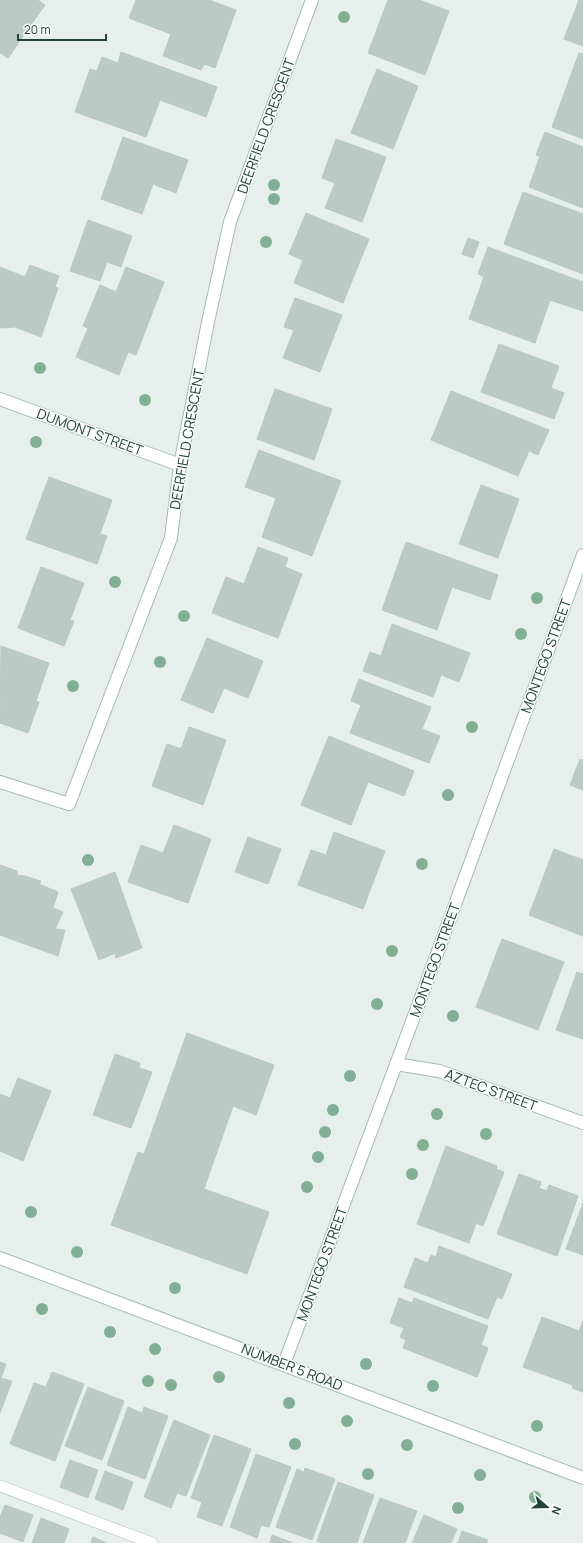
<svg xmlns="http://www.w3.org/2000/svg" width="583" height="1543" font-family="Manrope,sans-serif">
  <rect width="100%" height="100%" fill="#e6efeb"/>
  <g fill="#bbcac4" stroke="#b8c9c2">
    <path d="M0,0h38l7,5 -37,53 -8,-5z"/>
    <path d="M136,0h73l27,10 -21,58 -11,-4 -3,6 -38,-14 8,-22 -42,-16z"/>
    <path d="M388,0h31l30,11 -24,64 -57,-22z"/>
    <path d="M579,0h4v46l-19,-7z"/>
    <path d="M121,52l96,35 -11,30 -46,-17 -14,37 -71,-25 15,-43 7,2 5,-14 16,6z"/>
    <path d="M579,53l4,1v85l-31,-12z"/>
    <path d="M377,69l41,17 -25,63 -42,-16z"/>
    <path d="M545,132l38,15v61l-54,-21 11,-31 -4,-1z"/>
    <path d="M123,137l65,23 -12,33 -23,-9 -11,30 -41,-15z"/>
    <path d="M336,139l50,18 -24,65 -37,-14 10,-25 -13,-5z"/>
    <path d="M523,192l60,22v60l-79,-30z"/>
    <path d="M306,213l63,26 -26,64 -49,-20 9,-23 -14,-6z"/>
    <path d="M88,220l44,16 -11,31 -14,-5 -7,19 -30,-10z"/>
    <path d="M468,238l11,4 -6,16 -11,-4z"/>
    <path d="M488,247l95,35v29l-33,-11 -15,43 -66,-24 15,-42 -6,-3z"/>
    <path d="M30,265l29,11 -4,11 3,1 -17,49 -26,-10 -14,1 -1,-2v-59l25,10z"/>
    <path d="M126,267l38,15 -28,73 -8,-3 -9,23 -43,-18 12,-29 -5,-2 17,-41 16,7z"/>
    <path d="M295,298l47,17 -22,57 -37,-14 11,-28 -10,-3z"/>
    <path d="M499,344l60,22 -8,22 13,5 -10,26 -73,-27z"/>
    <path d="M275,389l57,20 -18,51 -57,-21z"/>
    <path d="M451,391l98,39 -11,25 -9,-4 -11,25 -87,-36z"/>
    <path d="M259,450l82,31 -29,75 -50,-19 14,-39 -31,-11z"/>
    <path d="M49,477l63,23 -12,34 7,2 -10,28 -71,-25z"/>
    <path d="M481,485l38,14 -21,59 -39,-14z"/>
    <path d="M406,542l92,33 -8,25 -38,-13 -15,43 -55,-20z"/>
    <path d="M258,547l30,11 -3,9 17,7 -24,64 -66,-25 14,-36 18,7z"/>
    <path d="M41,567l43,16 -14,37 4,1 -10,25 -46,-18z"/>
    <path d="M392,624l78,29 -11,29 -18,-7 -8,22 -70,-26 7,-19 11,4z"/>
    <path d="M207,638l56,23 -15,37 -24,-10 -11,25 -32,-13z"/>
    <path d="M1,646l48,17 -13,38 3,1 -11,31 -28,-10z"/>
    <path d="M359,679l72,28 -9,22 18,7 -11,27 -79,-30 11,-28 -10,-4z"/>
    <path d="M189,727l37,13 -23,65 -51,-19 15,-42 14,5z"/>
    <path d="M329,736l85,35 -10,25 -36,-14 -17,43 -50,-20z"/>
    <path d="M580,759l3,1v30l-13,-5z"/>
    <path d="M174,825l37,14 -23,64 -60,-21 13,-37 22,8z"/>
    <path d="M334,832l51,19 -22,58 -65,-24 13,-35 15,5z"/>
    <path d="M248,837l33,12 -13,35 -33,-12z"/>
    <path d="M554,849l29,11v76l-54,-21z"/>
    <path d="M0,865l17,6v4l8,1 16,5 -2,3 19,8 -5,16 10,4 -8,17 10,1 -7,26 -58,-21z"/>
    <path d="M115,872l27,76 -26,10 -1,-5 -16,7 -28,-71z"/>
    <path d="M502,939l62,23 -26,68 -62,-23z"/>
    <path d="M577,972l6,2v65l-27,-9z"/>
    <path d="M187,1033l87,32 -18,50 -23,-9 -29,83 65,23 -22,62 -136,-49 27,-73 6,2z"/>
    <path d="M115,1054l25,9 -1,5 13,4 -21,56 -38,-13z"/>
    <path d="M18,1078l33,13 -28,70 -23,-10v-57l10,4z"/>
    <path d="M446,1146l51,20 -1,3 8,3 -21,54 -7,-3 -7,20 -52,-19z"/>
    <path d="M519,1174l22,8 -2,6 8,3 2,-6 29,11 -21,60 -60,-22z"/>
    <path d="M583,1203v52l-17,-6z"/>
    <path d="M439,1246l73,28 -10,25 -5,-2 -9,22 -84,-32 11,-29 13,5 3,-8 5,2z"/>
    <path d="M399,1298l13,5 2,-5 74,28 -7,19 7,3 -11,29 -74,-29 3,-8 -6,-3 4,-9 -14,-5z"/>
    <path d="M542,1317l37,14 4,-10v71l-11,-4 1,-3 -50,-18z"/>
    <path d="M0,1362l6,2 -5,14 11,3 -12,32z"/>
    <path d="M52,1372l32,12 -29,77 -45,-17 24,-61 12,4z"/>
    <path d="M88,1387l36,14 -22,59 -37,-14z"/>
    <path d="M128,1407l14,6 2,-6 24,9 -23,63 -38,-14z"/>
    <path d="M174,1420l36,15 -24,61 -9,-3 -6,15 -27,-11z"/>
    <path d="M214,1435l37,14 -29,77 -25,-9 5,-15 -11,-4z"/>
    <path d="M256,1454l35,13 -22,60 -8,-2 -4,13 -27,-11z"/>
    <path d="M70,1460l28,10 -10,28 -28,-11z"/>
    <path d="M305,1468l30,11 -23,61 -36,-13 21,-58 7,3z"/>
    <path d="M105,1471l28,11 -10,28 -28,-11z"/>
    <path d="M338,1482l36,13 -17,48h-34l-6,-2z"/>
    <path d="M380,1498l37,13 -12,32h-42z"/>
    <path d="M5,1505l28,10 -10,27 -23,-9v-16z"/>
    <path d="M424,1515l33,14 -6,14h-39z"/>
    <path d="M41,1518l28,11 -5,14h-32z"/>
    <path d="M462,1531l26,9 -2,3h-28z"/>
    <path d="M272,1535l21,8h-23z"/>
    <path d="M93,1537l14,6h-16z"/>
  </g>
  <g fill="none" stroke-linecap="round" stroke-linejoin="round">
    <defs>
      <path id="service" d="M0,1486l152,57"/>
      <g id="minor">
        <path d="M0,399l180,66"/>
        <path d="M0,782l69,22 102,-266 9,-73 28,-143 22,-100 82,-222"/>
        <path d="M396,1064l43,7 144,52"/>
        <path d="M284,1364l135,-361 164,-448"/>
      </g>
      <path id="secondary" d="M0,1258l583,220"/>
    </defs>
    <use href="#service" stroke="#a8b8b2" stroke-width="12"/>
    <use href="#minor" stroke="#a8b8b2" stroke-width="14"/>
    <use href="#secondary" stroke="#a4bbb3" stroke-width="14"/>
    <use href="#service" stroke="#fff" stroke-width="11"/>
    <use href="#minor" stroke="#fff" stroke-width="12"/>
    <use href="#secondary" stroke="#fff" stroke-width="12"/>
  </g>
  <g fill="#80af93">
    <circle cx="344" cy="17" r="6"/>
    <circle cx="274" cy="185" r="6"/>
    <circle cx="274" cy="199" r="6"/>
    <circle cx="266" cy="242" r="6"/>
    <circle cx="40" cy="368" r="6"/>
    <circle cx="145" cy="400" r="6"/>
    <circle cx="36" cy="442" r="6"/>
    <circle cx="115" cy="582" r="6"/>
    <circle cx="537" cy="598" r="6"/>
    <circle cx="184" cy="616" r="6"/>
    <circle cx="521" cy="634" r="6"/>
    <circle cx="160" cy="662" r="6"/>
    <circle cx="73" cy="686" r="6"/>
    <circle cx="472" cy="727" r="6"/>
    <circle cx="448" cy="795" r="6"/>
    <circle cx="88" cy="860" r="6"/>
    <circle cx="422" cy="864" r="6"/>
    <circle cx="392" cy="951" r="6"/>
    <circle cx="377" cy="1004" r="6"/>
    <circle cx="453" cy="1016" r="6"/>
    <circle cx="350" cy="1076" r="6"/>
    <circle cx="333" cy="1110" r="6"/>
    <circle cx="437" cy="1114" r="6"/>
    <circle cx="325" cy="1132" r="6"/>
    <circle cx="486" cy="1134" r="6"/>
    <circle cx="423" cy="1145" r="6"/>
    <circle cx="318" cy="1157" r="6"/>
    <circle cx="412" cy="1174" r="6"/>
    <circle cx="307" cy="1187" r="6"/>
    <circle cx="31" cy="1212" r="6"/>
    <circle cx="77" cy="1252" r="6"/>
    <circle cx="175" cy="1288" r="6"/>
    <circle cx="42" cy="1309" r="6"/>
    <circle cx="110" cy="1332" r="6"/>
    <circle cx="155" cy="1349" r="6"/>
    <circle cx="366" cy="1364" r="6"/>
    <circle cx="219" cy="1377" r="6"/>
    <circle cx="148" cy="1381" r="6"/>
    <circle cx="171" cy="1385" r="6"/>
    <circle cx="433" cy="1386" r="6"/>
    <circle cx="289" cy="1403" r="6"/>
    <circle cx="347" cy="1421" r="6"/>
    <circle cx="537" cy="1426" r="6"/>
    <circle cx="295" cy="1444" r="6"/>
    <circle cx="407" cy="1445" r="6"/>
    <circle cx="368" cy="1474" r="6"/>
    <circle cx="480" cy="1475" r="6"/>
    <circle cx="535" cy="1497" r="6"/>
    <circle cx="458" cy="1508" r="6"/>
  </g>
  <g text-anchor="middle" stroke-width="3" stroke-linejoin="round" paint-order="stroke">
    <g font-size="14" fill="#24423a" stroke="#f7fbf9">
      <text transform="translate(266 126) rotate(-70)" y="5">DEERFIELD CRESCENT</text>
      <text transform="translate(90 432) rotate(20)" y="5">DUMONT STREET</text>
      <text transform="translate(187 439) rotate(-80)" y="5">DEERFIELD CRESCENT</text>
      <text transform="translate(546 656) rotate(-70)" y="5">MONTEGO STREET</text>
      <text transform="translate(435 960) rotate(-70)" y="5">MONTEGO STREET</text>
      <text transform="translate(491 1090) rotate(20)" y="5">AZTEC STREET</text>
      <text transform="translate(322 1264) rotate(-70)" y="5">MONTEGO STREET</text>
      <text transform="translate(292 1367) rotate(21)" y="5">NUMBER 5 ROAD</text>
    </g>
  </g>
  <g transform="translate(547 1507) rotate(110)" stroke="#f7fbf9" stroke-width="3" paint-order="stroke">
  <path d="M0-3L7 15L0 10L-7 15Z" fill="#24423a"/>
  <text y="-6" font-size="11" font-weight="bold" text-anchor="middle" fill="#24423a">N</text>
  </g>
  <path d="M18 34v6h88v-6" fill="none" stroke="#24423a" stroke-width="2"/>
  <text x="24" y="34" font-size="12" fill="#24423a" stroke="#f7fbf9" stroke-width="3" paint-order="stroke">20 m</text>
</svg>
